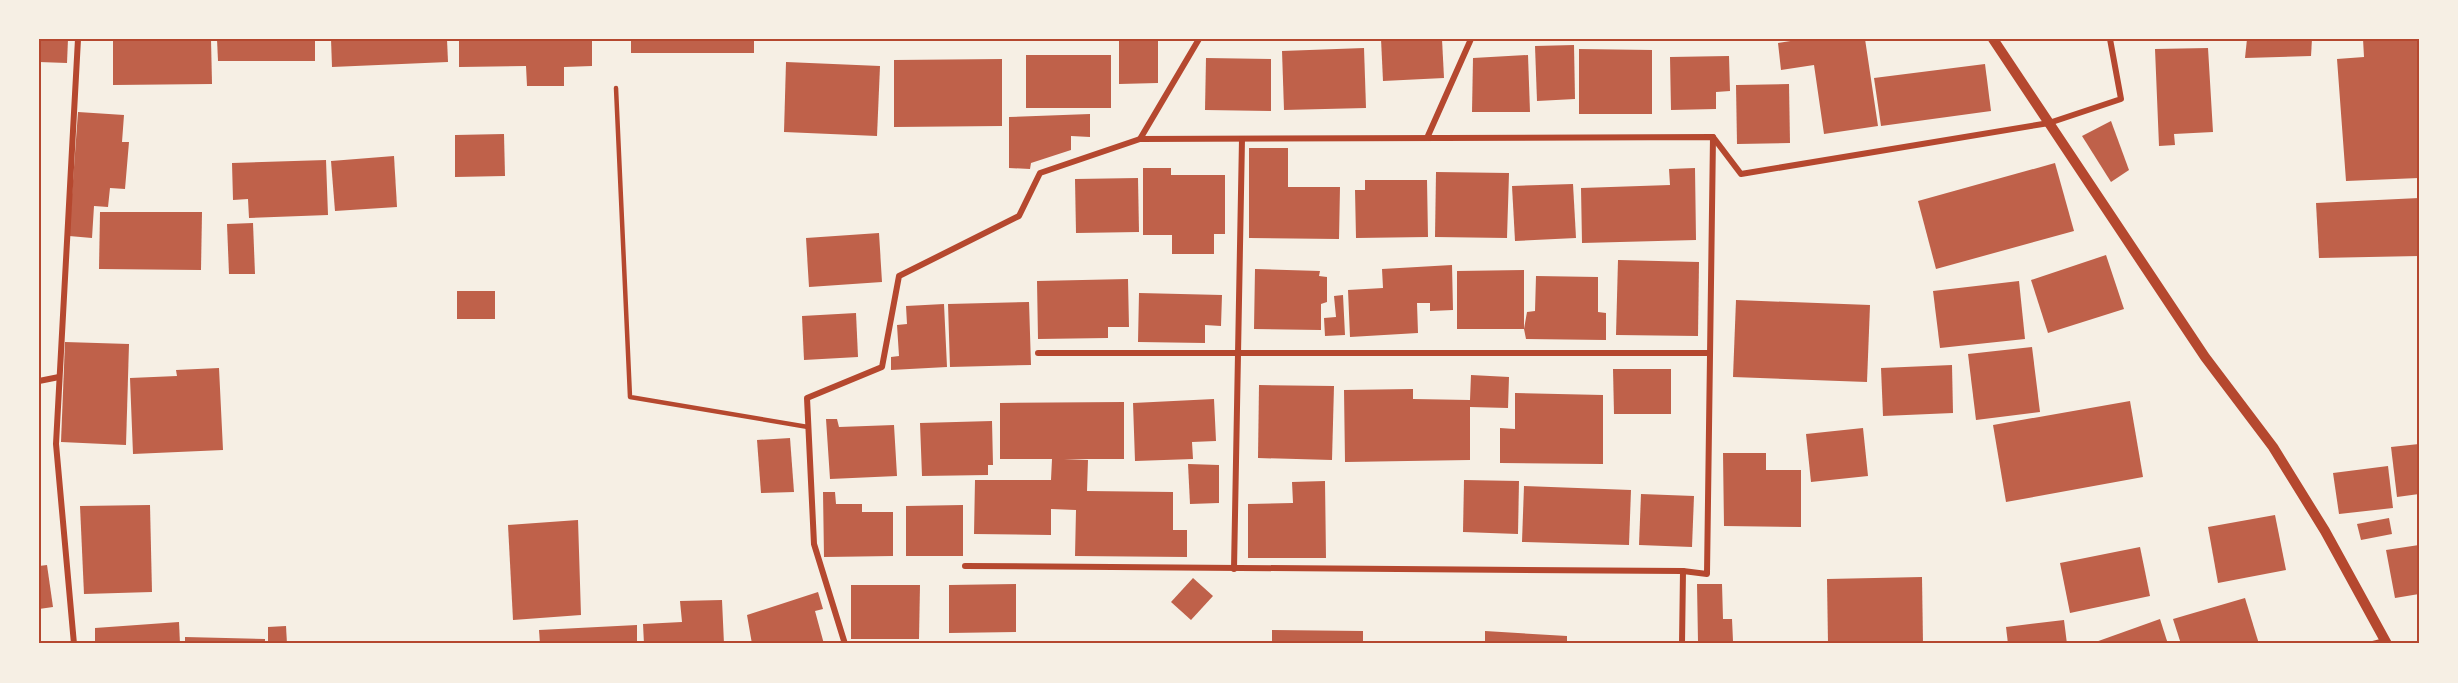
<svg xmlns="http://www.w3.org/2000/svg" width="2458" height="683" font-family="Arial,sans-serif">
  <rect width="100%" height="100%" fill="#f6efe4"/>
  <g fill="#bf614a">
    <path d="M39,39h29l-1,24 -28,-1z"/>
    <path d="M113,39h98l1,45 -99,1z"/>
    <path d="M217,39h98v22h-97z"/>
    <path d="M331,39h116l1,23 -116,5z"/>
    <path d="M459,39h133v27l-28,1v19h-37l-1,-20 -67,1z"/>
    <rect x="631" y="39" width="123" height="14"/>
    <path d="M1381,39h61l2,39 -61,3z"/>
    <path d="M1803,39h62l13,87 -54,8 -10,-69 -33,5 -3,-27z"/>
    <path d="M2247,39h65l-1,17 -66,2z"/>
    <path d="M2363,39h56v139l-73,3 -9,-122 27,-2z"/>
    <path d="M1119,40l39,1v42l-39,1z"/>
    <path d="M1574,45l1,54 -38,2 -2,-55z"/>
    <path d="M1364,48l2,60 -82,2 -2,-59z"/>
    <path d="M2208,48l5,84 -39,2 1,11 -16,1 -4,-97z"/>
    <path d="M1579,49l73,1v64h-73z"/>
    <rect x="1026" y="55" width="85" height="53"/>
    <path d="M1528,55l2,57h-58l1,-54z"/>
    <path d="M1729,56l1,35 -14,1v17l-45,1 -1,-53z"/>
    <path d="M1206,58l65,1v52l-66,-1z"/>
    <path d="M1002,59v67l-108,1v-67z"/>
    <path d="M786,62l94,4 -3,70 -93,-4z"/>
    <path d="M1985,64l6,47 -110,15 -7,-48z"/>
    <path d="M1789,84l1,59 -53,1 -1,-59z"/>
    <path d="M78,112l46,3 -2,27h7l-4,47 -15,-1 -2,19 -14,-1 -2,32 -23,-2z"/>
    <path d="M1090,114v23l-19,-1v14l-40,13 -1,6 -21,-1v-51z"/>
    <path d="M2111,121l18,49 -18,12 -29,-46z"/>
    <path d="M504,134l1,42 -50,1v-42z"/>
    <path d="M1249,148h39v39h52l-1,52 -90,-1z"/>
    <path d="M394,156l3,51 -62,4 -4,-50z"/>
    <path d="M326,160l2,55 -79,3 -1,-19 -15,1 -1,-37z"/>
    <path d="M2055,163l19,68 -138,38 -18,-68z"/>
    <path d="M1143,168h28v7h54v59h-11v20h-42v-19h-29z"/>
    <path d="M1695,168l1,72 -114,3 -1,-55 89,-3 -1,-16z"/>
    <path d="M1436,172l73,1 -2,65 -72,-1z"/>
    <path d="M1138,178l1,54 -63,1 -1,-54z"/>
    <path d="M1365,180h62l1,57 -72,1 -1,-48h10z"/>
    <path d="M1573,184l3,54 -61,3 -3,-55z"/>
    <path d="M2419,198v58l-100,2 -3,-55z"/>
    <path d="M100,212h102l-1,58 -102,-1z"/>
    <path d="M253,223l2,51h-26l-2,-50z"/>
    <path d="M879,233l3,49 -73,5 -3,-49z"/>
    <path d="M2106,255l18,54 -76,24 -17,-53z"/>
    <path d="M1618,260l81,2 -1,74 -82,-1z"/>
    <path d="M1452,265l1,45 -23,1v-8h-13l1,30 -68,4 -2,-47 35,-2 -1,-19z"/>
    <path d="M1255,269l65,2 -1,5 8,1v25l-6,2v26l-67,-1z"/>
    <path d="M1524,270v59l3,-17 8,-1 1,-35 62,1v35l8,1v27l-80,-1 -2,-10h-67v-58z"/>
    <path d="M1128,279l1,48h-21v11l-70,1 -1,-58z"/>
    <path d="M2019,281l6,58 -85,9 -7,-57z"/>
    <rect x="457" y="291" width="38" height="28"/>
    <path d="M1139,293l83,2 -1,31 -16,-1v18l-67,-1z"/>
    <path d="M1343,295l2,40 -20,1 -1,-18 12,-1 -2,-21z"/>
    <path d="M1736,300l134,5 -3,77 -134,-5z"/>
    <path d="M1029,302l2,63 -81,2 -2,-63z"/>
    <path d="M944,304l3,63 -56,3v-13l8,-1 -2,-31 10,-1 -1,-18z"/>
    <path d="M856,313l2,44 -54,3 -2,-44z"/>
    <path d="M65,342l64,2 -3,101 -65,-3z"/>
    <path d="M2032,347l8,65 -64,8 -8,-66z"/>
    <path d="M1952,365l1,48 -70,3 -2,-48z"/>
    <path d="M219,368l4,82 -90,4 -3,-76 47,-2 -1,-6z"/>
    <path d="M1613,369h58v45h-57z"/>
    <path d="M1471,375l38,2 -1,31 -38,-1v53l-125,2 -1,-72 69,-1v10l57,1z"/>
    <path d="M1259,385l75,1 -2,74 -74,-2z"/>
    <path d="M1515,393l88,2v69l-103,-1v-35l15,1z"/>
    <path d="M1214,399l2,42 -24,1 1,17 -58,2 -2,-58z"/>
    <path d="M2130,401l13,76 -137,25 -13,-77z"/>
    <path d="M1124,402v57h-60l24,1 -1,31 86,1v38h14v27l-112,-1 1,-46 -25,-1v26l-77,-1 1,-54h76l1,-21h-52v-56z"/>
    <path d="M826,419h11l2,8 55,-2 3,51 -67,3z"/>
    <path d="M992,421l1,44h-5v10l-66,1 -2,-53z"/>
    <path d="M1863,428l5,48 -57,6 -5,-48z"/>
    <path d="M790,438l4,54 -33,1 -4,-53z"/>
    <path d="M2419,444v50l-22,3 -6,-50z"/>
    <path d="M1723,453h43v17h35v57l-77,-1z"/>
    <path d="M1188,464l31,1v38l-29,1z"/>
    <path d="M2388,466l5,42 -54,6 -6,-41z"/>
    <path d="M1464,480l55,1 -1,53 -55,-2z"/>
    <path d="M1325,481l1,77h-78v-54l45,-1 -1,-21z"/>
    <path d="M1524,486l107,4 -2,55 -107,-3z"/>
    <path d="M823,492h12l1,12h26v8h31v44l-69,1z"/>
    <path d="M1641,494l53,2 -2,51 -53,-2z"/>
    <path d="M150,505l2,87 -68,2 -4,-88z"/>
    <path d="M963,505v51h-57v-50z"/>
    <path d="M2275,515l11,55 -68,13 -10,-56z"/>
    <path d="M2389,518l3,16 -31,6 -4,-16z"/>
    <path d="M578,520l3,95 -68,5 -5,-95z"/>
    <path d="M2419,545v49l-24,4 -9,-48z"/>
    <path d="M2140,547l10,49 -80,17 -10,-50z"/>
    <path d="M47,565l6,42 -14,2v-43z"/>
    <path d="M1922,577l1,67h-95l-1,-65z"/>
    <path d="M1193,578l20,18 -22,24 -20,-18z"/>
    <path d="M1016,584v48l-67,1v-48z"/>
    <path d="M1697,584h25l1,35h9l1,22 -35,1z"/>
    <path d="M851,585h69l-1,54h-68z"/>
    <path d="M818,592l5,17 -8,2 9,33h-72l-5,-29z"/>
    <path d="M2245,598l14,46h-78l-8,-25z"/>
    <path d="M722,600l2,44h-80l-1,-20 39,-2 -2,-21z"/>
    <path d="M2160,619l8,25h-78z"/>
    <path d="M2064,620l3,24h-59l-2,-17z"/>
    <path d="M179,622l1,22h-85v-16z"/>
    <path d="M637,625v19h-97l-1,-14z"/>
    <path d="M286,626l1,18h-19v-17z"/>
    <path d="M1272,630l91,1v13h-91z"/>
    <path d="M1485,631l82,5v8h-82z"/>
    <path d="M185,637l80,2v5h-80z"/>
  </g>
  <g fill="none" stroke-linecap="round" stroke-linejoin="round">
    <path stroke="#b5482f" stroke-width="4.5" d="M616,88l14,309 178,30"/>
    <g stroke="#b5482f" stroke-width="6">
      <path d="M1199,39l-59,100 573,-2 28,37 308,-51 72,-24 -11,-60"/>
      <path d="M1427,138l44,-99"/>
      <path d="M1038,353h672"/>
      <path d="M39,381l20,-4"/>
      <path d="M965,566l718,5 24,3 6,-437"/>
      <path d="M1234,569l8,-430"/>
      <path d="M74,644l-18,-200 22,-405"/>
      <path d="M845,644l-31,-100 -7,-146 75,-31 17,-91 120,-60 21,-43 100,-34"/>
      <path d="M1682,644l1,-73"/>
      <path d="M2373,644l12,-3"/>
    </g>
    <path stroke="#b5482f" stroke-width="10" d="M1993,39l212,318 68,90 52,84 62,113"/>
  </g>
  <rect width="2458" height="683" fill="none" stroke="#f6efe4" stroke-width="81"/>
  <rect x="40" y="40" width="2378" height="602" fill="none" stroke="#b5482f" stroke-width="2"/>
</svg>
